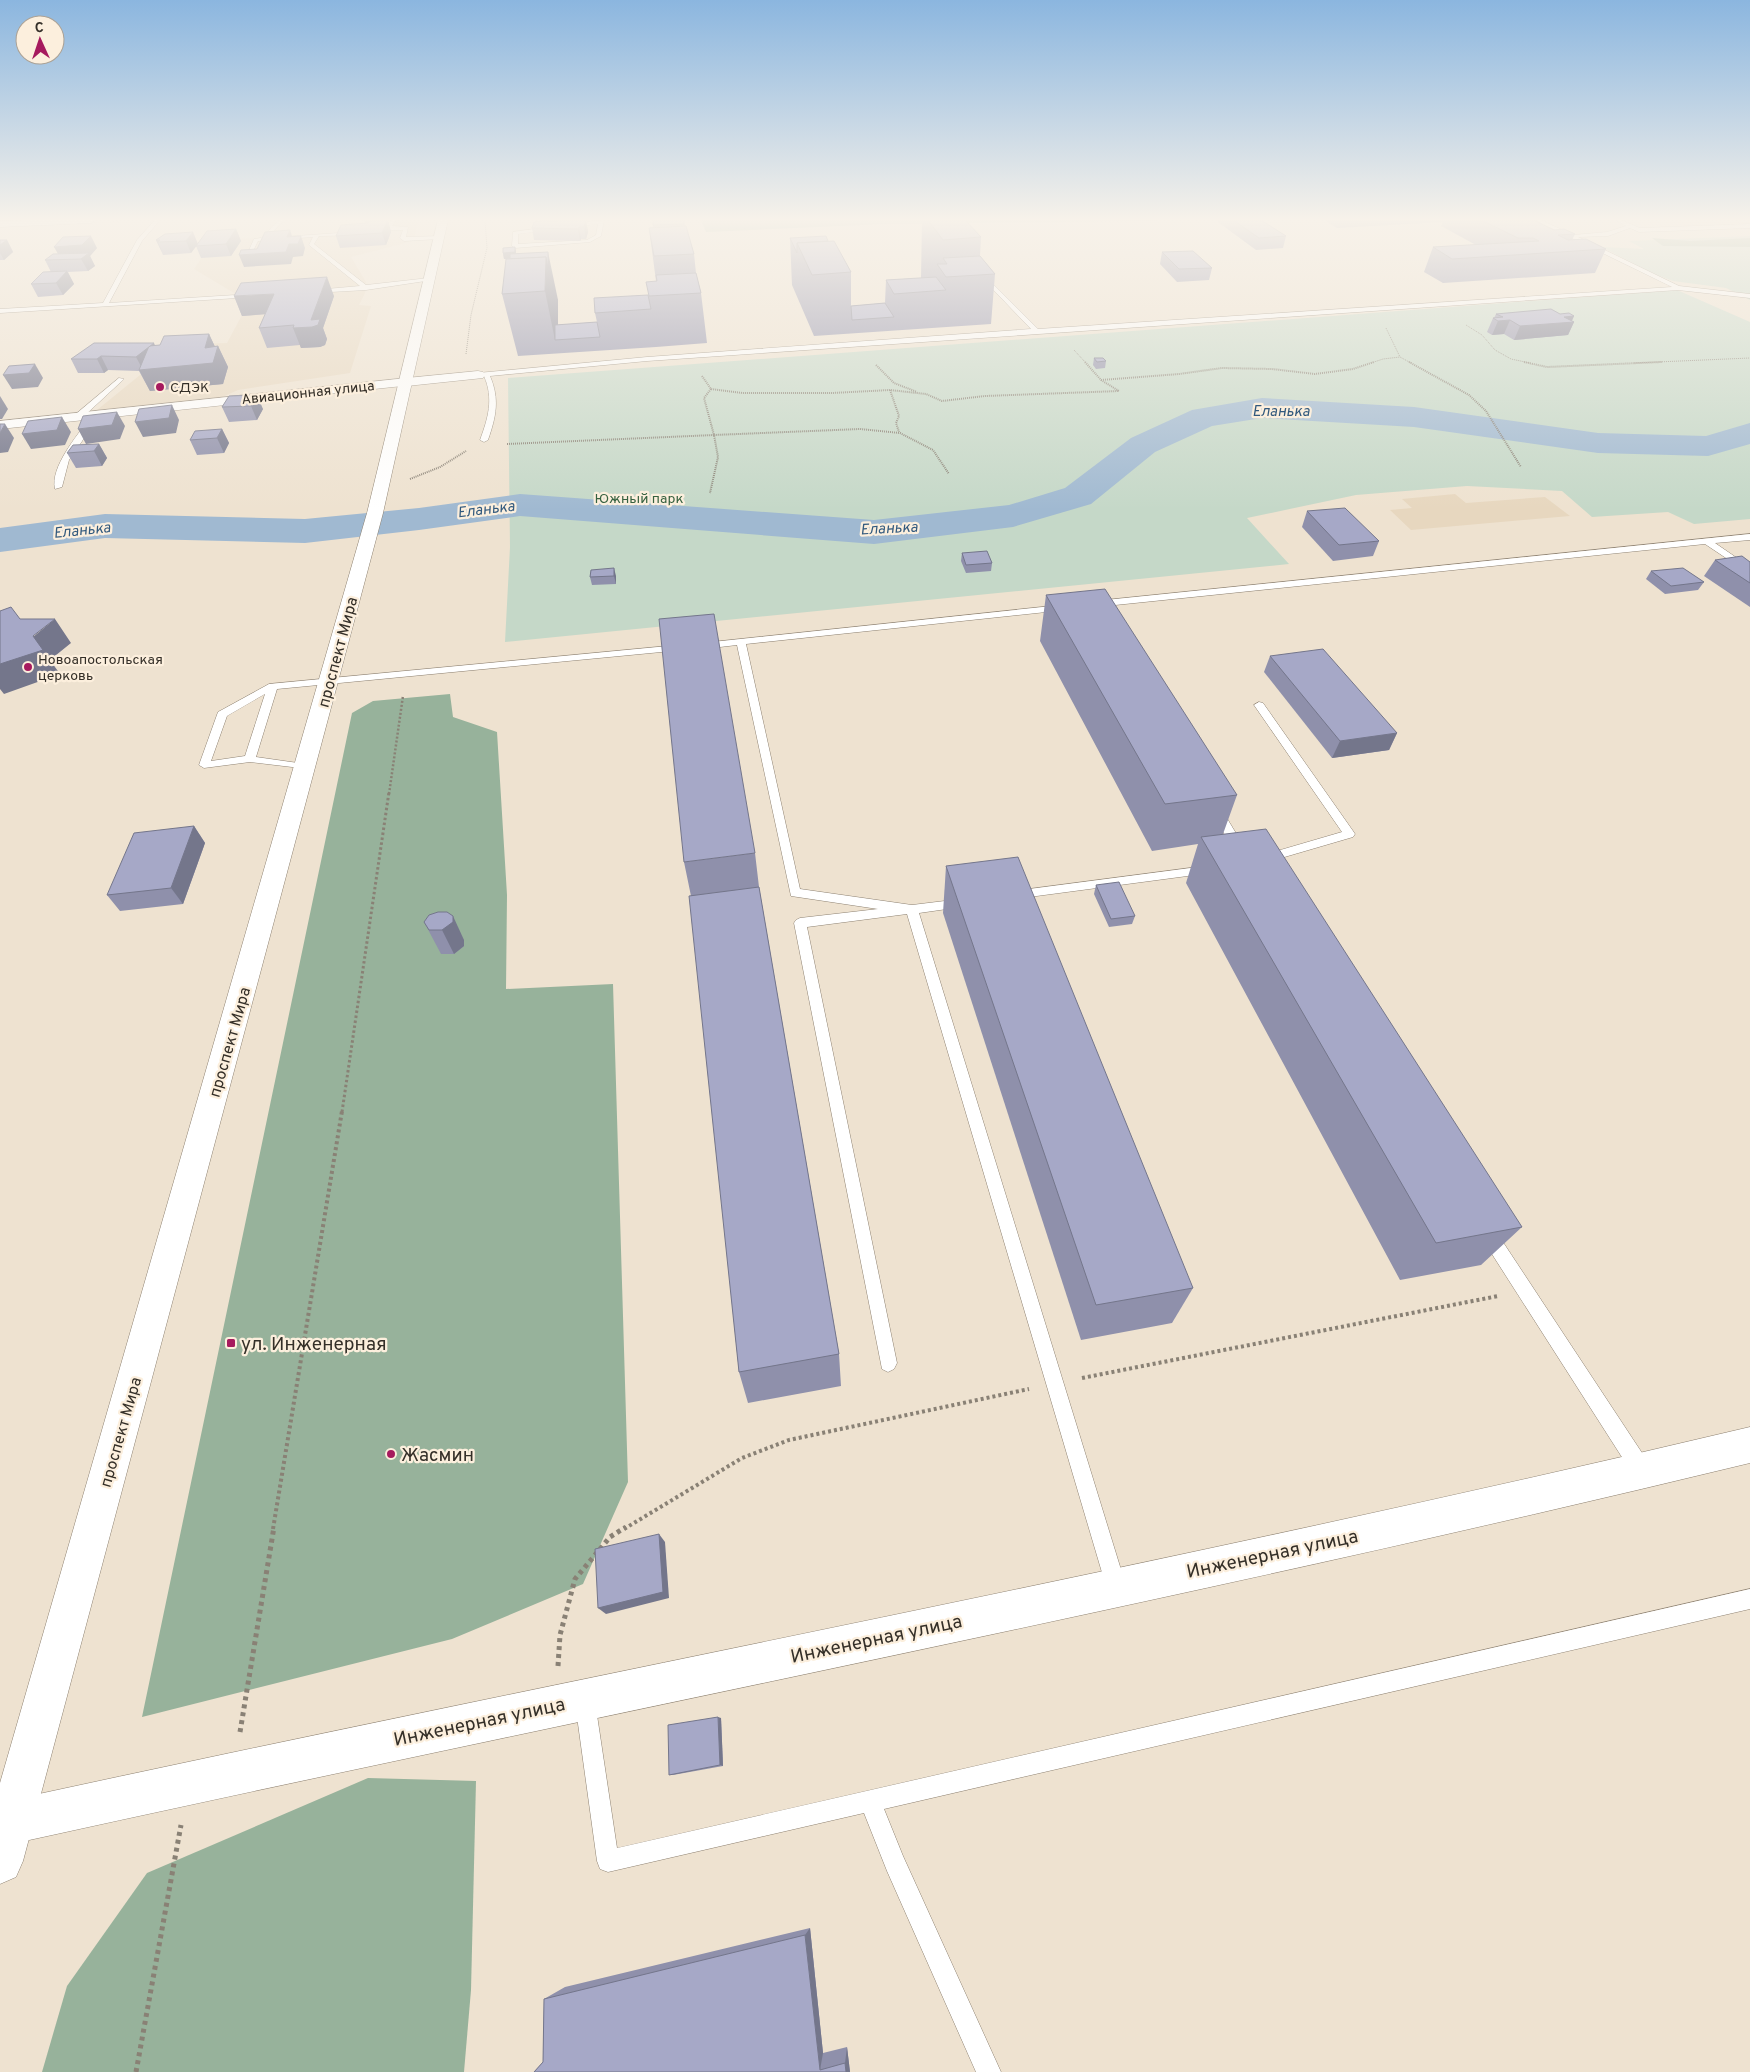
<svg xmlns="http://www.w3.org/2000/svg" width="1750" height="2072" font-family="Overpass,sans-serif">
  <rect width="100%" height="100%" fill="#eee2d0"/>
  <g fill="#e7d7bf">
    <path d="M367,220h52l-6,21 -62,16 15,25 -1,11 -6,12 12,1 -21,67 -112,17 -18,8 -123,12 70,-57 7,-8 53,-2 22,-41 -55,-33 18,-26 23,-4 127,-7z"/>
    <path d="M1455,494l11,9 79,-6 25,19 -159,14 -21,-20 22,-2 -10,-9z"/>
  </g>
  <g fill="#c5d8c8">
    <path d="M1750,236v64l-24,-12 -53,-7 -22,-8 -49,-26 42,2 -15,-8z"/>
    <path d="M1677,290l73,32v197l-56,5 -26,-12 -76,5 -30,-26 -95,-5 -111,9 -109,23 42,46 -784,78 5,-95 -2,-169z"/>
  </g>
  <g fill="#97b29b">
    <path d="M701,220h456l1,1 -273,3 -179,8z"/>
    <path d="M1652,238l38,3 60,-3v9l-87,-1z"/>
    <path d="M450,694l3,23 44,15 10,163 -1,94 107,-5 15,498 -45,102 -131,55 -310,78 210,-1004 21,-12z"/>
    <path d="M368,1778l108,3 -5,209 -7,82h-422l25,-86 80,-113z"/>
  </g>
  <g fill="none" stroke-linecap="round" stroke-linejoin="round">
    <path fill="#a0b9d1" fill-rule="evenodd" d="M1262,398l152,9 184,26 108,3 44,-13v21l-42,12 -110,-3 -184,-26 -152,-9 -50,8 -57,26 -64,52 -78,23 -139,17 -354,-28 -101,14 -114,13 -200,-5 -105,14v-24l105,-14 200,5 114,-11 101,-14 354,26 135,-15 56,-17 66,-50 61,-28z"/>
    <defs>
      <g id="service">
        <path d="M155,220h5l-18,21 -33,62 142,-9 2,3 -253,16v-4l103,-6 34,-63z"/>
        <path d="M279,220h5l-17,18 100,-7 20,-4 4,-7h5l-4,6 16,1 -2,10 35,-1 -2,3 -35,2 -4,-3 3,-8h-14l-22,5 -48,1 -5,8 52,41 63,-7 3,2 -66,10 -53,3 2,-3 45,-4 -51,-41 4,-8 -55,4 -8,16h-4l8,-18 7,-1z"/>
        <path d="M604,220l-3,16 -11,6 -75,6 -3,-2 1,-14zM598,224l-2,11 -9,5 -69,4v-10z"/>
        <path d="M1535,220h6l32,15 34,-3 19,-6 -10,-6h5l19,8 110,-4v4l-111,4 -9,-4 -22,8 -30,1 101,49 71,8v4l-72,-8 -1031,71 -157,15c10,23 6,41 -2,64l-4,2 -4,-2c8,-22 14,-41 4,-64l-9,-1 3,-2 169,-16 384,-28 -52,-54 2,-3 57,57 634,-42z"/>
        <path d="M119,378l5,1 -42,39h-6v-4z"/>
        <path d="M89,419l7,2 -27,39 -7,27 -7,2c-5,-22 22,-53 34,-70z"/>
        <path d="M1750,534v6l-35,3 35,24v7l-45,-30 -609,63 -5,-3 5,-3z"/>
        <path d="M1062,605l5,3 -2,2 -319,34 54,245 112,16 49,-6 6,4 -6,4 -42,6 207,673 -3,7 -7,3 -7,-3 -3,-7 -199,-672 -100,13 90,436 -3,6 -6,3 -6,-3 -88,-446 2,-3 4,-2 78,-9 -87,-13 -54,-251 -34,4 -5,-3 5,-3z"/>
        <path d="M679,645l3,1v4l-405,39 -21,68 49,7 4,1 1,2 -1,2 -59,-7 -46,6 -5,-3 19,-53 51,-28zM265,694l-20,62 -34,5 16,-45z"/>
        <path d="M1259,702l4,1 90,128 2,3 -2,3 -89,26 -4,-1 -2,-3 2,-3 82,-24 -88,-127z"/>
        <path d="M1216,806l6,4 24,40 -2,3h-8l-2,-3 -24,-40z"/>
        <path d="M1206,866l6,4 -2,3 -196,26 -6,-4 6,-4z"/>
        <path d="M1489,1228l6,2 153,232 2,7 -2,7 -7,2 -7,-2 -151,-236 -2,-5 2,-5z"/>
        <path d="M1750,1589v20l-866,200 19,47 98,216h-25l-89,-201 -23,-58 -256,59 -8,-3 -3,-8 -22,-159 3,-7 7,-3 7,3 3,7 22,146z"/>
      </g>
      <g id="minor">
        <path d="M478,371l5,1 2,3 -2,3 -76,8 -7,-4 7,-4z"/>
        <path d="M1750,1427v36c-577,140 -1160,253 -1739,381l-11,-4v-36l11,-4c579,-126 1162,-236 1739,-373z"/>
      </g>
      <g id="tertiary">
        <path d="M31,220h65l-5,3 -91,4v-6z"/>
        <path d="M407,378l7,4 -2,3 -412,44v-8z"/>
      </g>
      <path id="primary" d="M438,220h10l-65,293 -360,1348 -7,16 -16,7v-101l367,-1270z"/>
    </defs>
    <use href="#service" stroke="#8e8272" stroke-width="1"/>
    <use href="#minor" stroke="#8e8272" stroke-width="1"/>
    <use href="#tertiary" stroke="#8e8272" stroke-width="1"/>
    <use href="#primary" stroke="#8e8272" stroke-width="1"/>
    <g stroke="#898175" stroke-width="1" stroke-dasharray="1 1" stroke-linecap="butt">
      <path d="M113,221l16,-1"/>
      <path d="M1466,325l16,10 13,15 16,9 19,4"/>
      <path d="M1386,328l14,29 11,6"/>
      <path d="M1074,350l12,13"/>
      <path d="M466,354l5,-39 16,-67 -2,-28"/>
      <path d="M1371,363l12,-4 17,-2"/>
      <path d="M1634,363l116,-5"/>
    </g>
    <g stroke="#898175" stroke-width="2" stroke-dasharray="1 1" stroke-linecap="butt">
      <path d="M1085,362l16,18 18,11"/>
      <path d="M1409,362l60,33 17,16 35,56"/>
      <path d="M1524,362l23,5 115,-5"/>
      <path d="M876,365l18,18 23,9"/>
      <path d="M702,376l9,13 31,4h90l58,-3 36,4 16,7 43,-5 134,-5"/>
      <path d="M1101,380l78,-6 43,-6 50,1 43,5 38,-5 21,-7"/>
      <path d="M711,389l-7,9 10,37 146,-6 40,4 33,17 16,24"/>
      <path d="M890,390l9,26 -3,7 3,9"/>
      <path d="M507,444l207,-9 4,22 -8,36"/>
      <path d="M410,479l30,-12 26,-16"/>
    </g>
    <path stroke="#898175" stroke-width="2.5" stroke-dasharray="2 2" stroke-linecap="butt" d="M389,794l14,-98"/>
    <path stroke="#898175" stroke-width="3" stroke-dasharray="2.5 2.5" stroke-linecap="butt" d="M342,1112l47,-320"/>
    <g stroke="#898175" stroke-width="4" stroke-dasharray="3 3" stroke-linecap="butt">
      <path d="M1082,1378l416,-82"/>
      <path d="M273,1529l69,-418"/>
      <path d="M624,1529l118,-71 47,-18 240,-51"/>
    </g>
    <g stroke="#898175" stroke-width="5" stroke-dasharray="4 4" stroke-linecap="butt">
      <path d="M558,1666l2,-31 15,-56 35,-42 16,-10"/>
      <path d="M240,1732l34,-205"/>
      <path d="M136,2072l45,-247"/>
    </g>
    <use href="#service" fill="#fff" fill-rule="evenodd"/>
    <use href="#minor" fill="#fff" fill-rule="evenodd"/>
    <use href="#tertiary" fill="#fff" fill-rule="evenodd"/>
    <use href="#primary" fill="#fff" fill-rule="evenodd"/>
  </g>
  <g fill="#8f90ab">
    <path d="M364,220h12h-1h13l3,12 -5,13 -46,3 -4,-12 29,-12z"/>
    <path d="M548,220v1l38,-1 2,12 -2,7h-5l-1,2 -46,-1 -2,-12z"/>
    <path d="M684,220l1,6 9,28 2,19 5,20 6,50 -51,4v-2v2l-138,9 -16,-62 8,-35h-6l-1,-6 12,-6 1,6 42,47v25l39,-3 -2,-9 53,-18 8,-14 -7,-53 4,-1v-2z"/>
    <path d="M922,220h43l16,17 -1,19 15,18 -4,50 -177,12 -22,-51 -2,-47 38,3 23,31v34l34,-3 1,-23 35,-2z"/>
    <path d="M1218,220h43l25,16 -3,12 -27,2 -38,-28z"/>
    <path d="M1324,220h209l21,10 21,4 -3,6 34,9 -11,24 -152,10 -19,-11 9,-25 43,-2 -35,-19 2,-4 -106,6z"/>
    <path d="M236,229l5,12 -10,15 -30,2 -5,-12 -5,7 -28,2 -7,-15 9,-6 33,10z"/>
    <path d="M0,240h7l6,12 -9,8h-4z"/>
    <path d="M97,248l-7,8 5,10 -7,5 -20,1 6,12 -11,11 -25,2 -7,-13 20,-12 -6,-12 13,-6z"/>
    <path d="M1162,252l50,16 -3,12 -32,2 -17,-18z"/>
    <path d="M234,296h100l-11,32 4,11 -2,6 -5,2 -19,1 -1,-3 -33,3 -8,-20 6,-14 -23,2z"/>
    <path d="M1496,314h64l14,2 -2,5 2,1 -6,13 -54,5 -10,-6 -12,1 -5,-3 6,-14h1z"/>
    <path d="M209,334l6,13 3,-1 10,21 -5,17 -73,7 -11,-20 -31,-1 -4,3h-26l-7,-14 89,-14z"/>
    <path d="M1094,358l12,3 -1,7 -9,1 -3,-4z"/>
    <path d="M229,396l34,13 -6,11 -28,2 -7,-15z"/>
    <path d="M222,429l7,14 -5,10 -27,2 -7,-15z"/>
    <path d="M99,444l8,14 -5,8 -26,2 -9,-15z"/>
    <path d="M1307,511l72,30 -6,15 -40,5 -31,-34z"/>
    <path d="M962,553l30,10 -1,8 -25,2 -5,-12z"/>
    <path d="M1715,560l35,2v45l-46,-31z"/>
    <path d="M591,570l25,6v8l-24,1 -2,-8z"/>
    <path d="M1651,571l53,11 -6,8 -33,4 -19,-15z"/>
    <path d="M1046,595l191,200 -14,39 299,393 -41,38 -81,15 -214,-397 12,-39 -46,7 -112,-210z"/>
    <path d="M1270,656l127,77 -8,17 -57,8 -68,-86z"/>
    <path d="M194,826l11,17 -22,61 -63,7 -13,-16z"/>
    <path d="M755,853l4,34 80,467 2,32 -93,17 -9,-31 -48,-476 -7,-34z"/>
    <path d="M946,866l247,422 -21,35 -91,17 -138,-427z"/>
    <path d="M1096,885l39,31 -3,8 -23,3 -15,-33z"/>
    <path d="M424,922l40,18v6l-10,8h-13z"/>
    <path d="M721,1718l2,48 -50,9h-4z"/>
    <path d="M810,1928l13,125 24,-6 3,25h-316l9,-10 1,-63 21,-12z"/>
  </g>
  <g fill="#74768b">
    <path d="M364,220h12l-1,4 -9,1z"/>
    <path d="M388,220l3,12 -5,13 -4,-12z"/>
    <path d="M586,220l2,12 -2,7 -2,-12z"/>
    <path d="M579,227l2,12 -1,2 -2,-12z"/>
    <path d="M236,229l5,12 -10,15 -5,-12z"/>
    <path d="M290,230l4,12 7,-6 4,12 -2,8 -10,1 -2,7 -47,3 -5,-12 50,-11 -2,-7z"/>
    <path d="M193,232l5,12 -7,9 -5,-12z"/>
    <path d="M91,236l6,12 -7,8 5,10 -7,5 -7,-12h-20l-7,-12z"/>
    <path d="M7,240l6,12 -9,8 -4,-7v-8z"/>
    <path d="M156,240h4l-2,2 4,10z"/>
    <path d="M515,247l1,6v5l-12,1 -1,-6z"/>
    <path d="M548,252l10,48v39l-3,1 -10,-49 1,-34z"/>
    <path d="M67,271l7,13 -11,11 -7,-12z"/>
    <path d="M327,277l7,19 -11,32 4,11 -2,6 -5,2 -19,1 -8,-20 18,-8z"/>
    <path d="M274,294l8,19 -40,3 -8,-20z"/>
    <path d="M1574,316l-3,6h3l-6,13 -54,5 6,-14 44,-9z"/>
    <path d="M1510,320l-6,14 -12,1 6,-14z"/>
    <path d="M209,334l8,17 1,-5 10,21 -5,17 -73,7 -11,-21h4l-7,-13 18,-14 6,14 45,-9z"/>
    <path d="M101,356l7,14 -4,3 -7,-14z"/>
    <path d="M35,364l8,14 -5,9 -26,2 -9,-14z"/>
    <path d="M257,395l6,14 -6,11 -6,-14z"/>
    <path d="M0,396l8,13 -6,10h-2z"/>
    <path d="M172,405l7,15 -3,13 -33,4 -8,-15z"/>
    <path d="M117,412l8,14 -5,13 -34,5 -8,-15z"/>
    <path d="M62,417l9,15 -6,13 -34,4 -9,-15z"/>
    <path d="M5,424l9,14 -6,14 -8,1v-20z"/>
    <path d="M222,429l7,14 -5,10 -7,-15z"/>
    <path d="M99,444l8,14 -5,8 -8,-15z"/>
    <path d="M614,568l2,8v8l-2,-8z"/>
    <path d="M55,619l16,24 -21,17 10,14 -56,20 -4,-5v-25z"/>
    <path d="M1397,733l-8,17 -57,8 8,-17z"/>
    <path d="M194,826l11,17 -22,61 -12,-16z"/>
    <path d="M453,916l11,24v6l-10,8 -12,-24z"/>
    <path d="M659,1534l6,8 4,56 -63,16 -8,-6z"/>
    <path d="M718,1717l3,1 2,48 -3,-1z"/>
    <path d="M810,1928l13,125 -3,17 -15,-135z"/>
    <path d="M847,2047l3,25h-4l-1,-9z"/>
  </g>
  <g fill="#a6a8c7" stroke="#74768b">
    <path d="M388,220l-6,13 -46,3 5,-11 27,-2 1,-2z"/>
    <path d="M546,220h2l-1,1h11v-1h28l-2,7h-5l-1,2 -46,-1 2,-6z"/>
    <path d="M653,220h31v4l-31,1z"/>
    <path d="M928,220h37l16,17 -38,3z"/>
    <path d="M1233,220h28l25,16 -27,2z"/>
    <path d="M1481,220h52l21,10 10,-1 11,5 -17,1 10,5 18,-1 20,10 -154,10 -19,-12 106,-6 -6,-3h-15z"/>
    <path d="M686,226l8,28 -40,2 -5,-28z"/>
    <path d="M236,229l-10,15 -30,2 11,-15z"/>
    <path d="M290,230l-3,7 14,-1 -3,8h-9l-3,8 -47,3 2,-5 16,-1 8,-17z"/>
    <path d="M193,232l-7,9 -28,1 2,-2h-4l9,-6z"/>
    <path d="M91,236l-9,9 -28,2 9,-10z"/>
    <path d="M826,236l2,5 -31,2v10l-7,-15z"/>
    <path d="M0,240h7l-7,5z"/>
    <path d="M834,241l17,31 -39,3 -15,-32z"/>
    <path d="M515,247v5l-12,1v-5z"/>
    <path d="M1193,251l19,17 -33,1 -17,-17z"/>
    <path d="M548,252v16l-2,-11 -36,2v-5z"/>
    <path d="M89,253l-8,6 -36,1 8,-6z"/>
    <path d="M980,256l15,18 -49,3 -9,-13h10l-4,-6z"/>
    <path d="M546,257l-1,34 -43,3 4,-35z"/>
    <path d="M67,271l-11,12 -25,1 12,-12z"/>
    <path d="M696,273l5,20 -52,3 -3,-14 11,-1 -1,-6z"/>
    <path d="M327,277l-16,43 9,-1 -2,6 -6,2 -19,1 1,-3 -35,3 15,-34 -40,2 7,-13z"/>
    <path d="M936,277l10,13 -52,4 -8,-14z"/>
    <path d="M648,295l3,14 -56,4 -1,-15z"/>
    <path d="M885,303l9,14 -42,3 -1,-14z"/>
    <path d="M1551,309l9,5 9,-1 5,3 -10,1 10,5 -54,4 -10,-6 -12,1 -5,-3 10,-1 -7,-3z"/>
    <path d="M597,322l3,15 -45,3v-15z"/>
    <path d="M209,334l-4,14 13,-2 -5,17 -74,7 10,-24 11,-1 4,-9z"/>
    <path d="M94,343h60l-18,14 -35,-1 -4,3h-26z"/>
    <path d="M1094,358h9l3,3 -9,1z"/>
    <path d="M35,364l-6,9 -26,2 6,-9z"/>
    <path d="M257,395l-6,11 -29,1 7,-11z"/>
    <path d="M172,405l-3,13 -34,4 4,-13z"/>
    <path d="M117,412l-5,13 -34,4 5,-13z"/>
    <path d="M62,417l-5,13 -35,4 6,-13z"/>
    <path d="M0,424h5l-5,9z"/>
    <path d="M222,429l-5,9 -27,2 5,-9z"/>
    <path d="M99,444l-5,7 -27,2 6,-8z"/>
    <path d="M1345,508l34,33 -40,4 -32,-34z"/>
    <path d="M987,551l5,12 -26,2 -4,-12z"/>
    <path d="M1742,556l8,6v21l-35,-23z"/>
    <path d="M614,568v8l-24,1 1,-7z"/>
    <path d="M1683,568l21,14 -33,4 -20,-15z"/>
    <path d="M1105,589l132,206 -72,9 -119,-209z"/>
    <path d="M11,607l9,12h35l-22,17 10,14 -43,14v-53z"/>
    <path d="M714,614l41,239 -71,9 -25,-243z"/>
    <path d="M1323,649l74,84 -57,8 -70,-85z"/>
    <path d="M194,826l-23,62 -64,7 27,-62z"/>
    <path d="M1266,829l256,398 -86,16 -235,-406z"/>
    <path d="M1018,857l175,431 -97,17 -150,-439z"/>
    <path d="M1119,882l16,34 -24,3 -15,-34z"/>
    <path d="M759,887l80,467 -100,18 -50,-476z"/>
    <path d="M438,912h9l6,4v6l-11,8h-13l-5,-8 5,-7z"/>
    <path d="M659,1534l4,58 -65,16 -3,-59z"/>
    <path d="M718,1717l2,48 -51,10 -1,-50z"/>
    <path d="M805,1935l15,135 25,-7 1,9h-312l9,-10 1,-63z"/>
  </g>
  <linearGradient id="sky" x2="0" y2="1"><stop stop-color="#8bb6df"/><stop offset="0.43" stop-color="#f7f2ea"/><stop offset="1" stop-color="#f7f2ea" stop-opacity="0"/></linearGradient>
  <rect width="1750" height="510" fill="url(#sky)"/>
  <g fill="#a61a5e" stroke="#fcefdd" stroke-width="2">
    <circle cx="160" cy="387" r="5"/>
    <circle cx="28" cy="667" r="5"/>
    <rect x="226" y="1338" width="10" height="10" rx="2.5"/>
    <circle cx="391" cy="1454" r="5"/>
  </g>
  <g text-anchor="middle" stroke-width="4.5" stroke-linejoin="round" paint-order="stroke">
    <g font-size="14" fill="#342f28" stroke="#fcefdd" text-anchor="start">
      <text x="170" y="392">СДЭК</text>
      <text x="38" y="664">Новоапостольская<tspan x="38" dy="16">церковь</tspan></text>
    </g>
    <g font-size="14" fill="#342f28" stroke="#fcefdd">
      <text transform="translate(308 392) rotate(-6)" y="5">Авиационная улица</text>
    </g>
    <g font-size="14" fill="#36613f" stroke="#fcefdd">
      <text x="639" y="503">Южный парк</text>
    </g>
    <g font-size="15" font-style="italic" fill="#32597d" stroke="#fcefdd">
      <text x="1281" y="416">Еланька</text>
      <text transform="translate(486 509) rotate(-7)" y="5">Еланька</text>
      <text transform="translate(889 528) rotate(-3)" y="5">Еланька</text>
      <text transform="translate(82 530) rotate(-6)" y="5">Еланька</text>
    </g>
    <g font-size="16" fill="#342f28" stroke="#fcefdd">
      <text transform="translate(337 652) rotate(-75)" y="6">проспект Мира</text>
      <text transform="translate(229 1042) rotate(-74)" y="6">проспект Мира</text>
      <text transform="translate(120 1432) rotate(-74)" y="6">проспект Мира</text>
    </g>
    <g font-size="19" fill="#342f28" stroke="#fcefdd" text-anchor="start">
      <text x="241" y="1350">ул. Инженерная</text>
      <text x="401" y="1461">Жасмин</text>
    </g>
    <g font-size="19" fill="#342f28" stroke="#fcefdd">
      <text transform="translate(1272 1553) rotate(-12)" y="7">Инженерная улица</text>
      <text transform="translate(876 1638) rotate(-12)" y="7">Инженерная улица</text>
      <text transform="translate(479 1721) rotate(-12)" y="7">Инженерная улица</text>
    </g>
  </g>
  <g transform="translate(40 40) rotate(357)"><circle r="24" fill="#fcefdd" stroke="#aca295"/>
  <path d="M0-4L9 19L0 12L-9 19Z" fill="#a61a5e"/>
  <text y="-8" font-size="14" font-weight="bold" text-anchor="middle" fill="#342f28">С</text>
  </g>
</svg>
